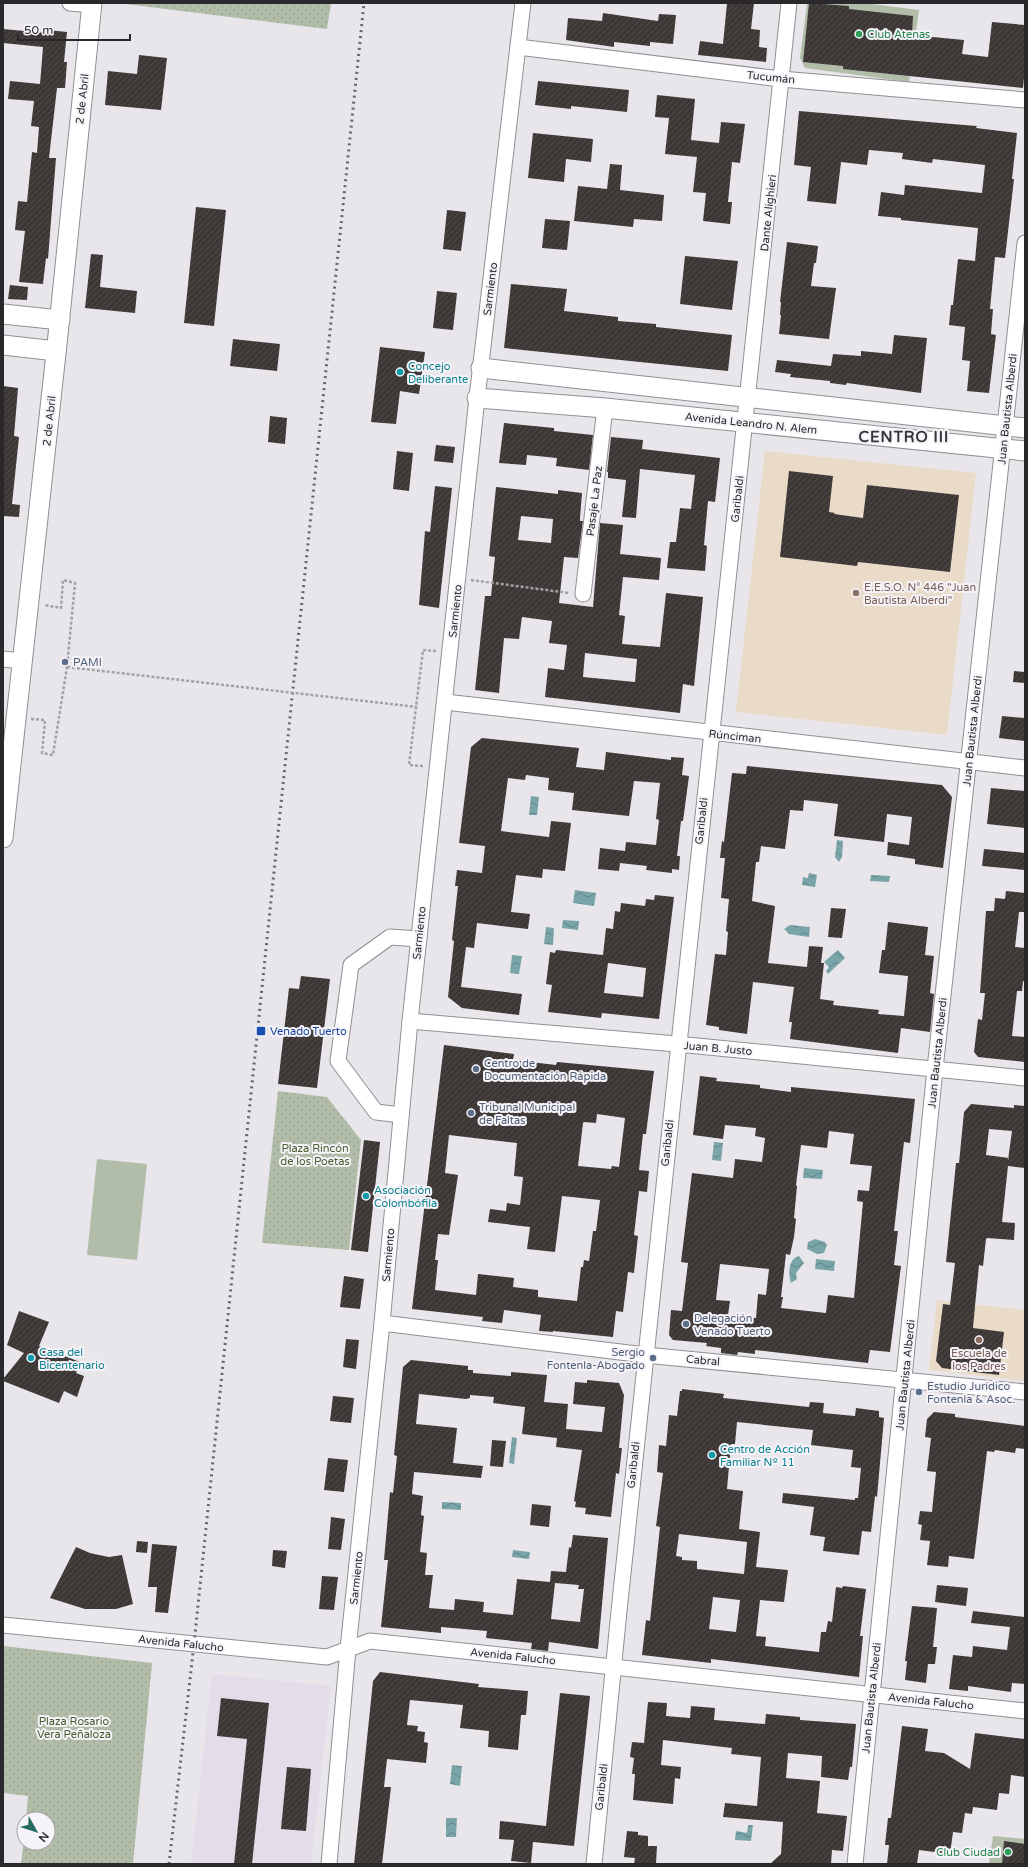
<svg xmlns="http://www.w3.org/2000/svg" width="1028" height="1867" font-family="'Varela Round',sans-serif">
  <defs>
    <pattern id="green-dots" width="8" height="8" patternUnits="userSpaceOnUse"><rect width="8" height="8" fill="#b1bda8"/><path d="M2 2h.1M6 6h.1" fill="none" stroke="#98a291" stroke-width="1.8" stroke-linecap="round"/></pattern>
    <pattern id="water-waves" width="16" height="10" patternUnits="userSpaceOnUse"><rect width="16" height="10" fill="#79a5a9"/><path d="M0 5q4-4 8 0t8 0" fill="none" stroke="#63868a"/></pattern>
    <pattern id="building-hatch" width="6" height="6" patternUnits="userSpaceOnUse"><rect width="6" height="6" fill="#3d3736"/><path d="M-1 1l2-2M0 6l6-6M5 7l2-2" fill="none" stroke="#504b4b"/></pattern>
  </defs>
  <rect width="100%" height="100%" fill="#e9e6eb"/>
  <path fill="#e3dce9" d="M212,1674l119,12 -20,178h-120z"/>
  <g fill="#e9dbc8">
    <path d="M765,451l211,22 -29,262 -211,-23z"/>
    <path d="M937,1300l88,10v71l-96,-11z"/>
  </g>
  <g fill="url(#green-dots)">
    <path d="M118,3h213l-4,26z"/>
    <path d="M278,1091l49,6 34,43 -12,110 -87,-7z"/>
    <path d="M3,1646l149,17 -19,201h-112l3,-25v4h24v-24h-22l2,-23 -25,-3z"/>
  </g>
  <g fill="#b1bda8">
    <path d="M807,3h57l55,7 -10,72 -104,-14 -5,-10z"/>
    <path d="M97,1159l50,5 -10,96 -50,-5z"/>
    <path d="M993,1836l32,3v25h-36z"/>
  </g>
  <g fill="url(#water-waves)">
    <path d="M531,796l8,1 -2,18h-8z"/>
    <path d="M837,840l6,1 -1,16 -3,5 -4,-5z"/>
    <path d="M809,873l8,2 -2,12 -13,-2 1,-8 5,1z"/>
    <path d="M871,875l19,1 -1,6 -19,-1z"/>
    <path d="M575,890l21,3 -2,13 -21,-3z"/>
    <path d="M563,920l16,1 -1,9 -16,-2z"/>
    <path d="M790,925l20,2 -1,10 -20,-3 -5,-5z"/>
    <path d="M546,927l8,1 -1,17 -9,-1z"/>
    <path d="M838,950l7,8 -17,16 -2,-3 3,-4 -5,-5z"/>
    <path d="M512,955l10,1 -3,18 -9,-1z"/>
    <path d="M714,1142l9,1 -2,18 -9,-1z"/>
    <path d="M804,1168l19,2 -1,9 -19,-1z"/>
    <path d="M815,1239l10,3 2,3 -3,8 -7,1 -10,-5 1,-7z"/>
    <path d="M799,1256l5,7 -8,10 1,6 -6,4c-3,-9 -3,-24 8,-27z"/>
    <path d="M816,1259l19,2 -1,10 -19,-2z"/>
    <path d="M512,1437l5,1 -3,26 -5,-1z"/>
    <path d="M442,1502l19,1v7l-19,-1z"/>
    <path d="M513,1550l17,2 -1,7 -17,-2z"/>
    <path d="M452,1765l10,1 -2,20 -10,-2z"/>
    <path d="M446,1818h11l-1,19h-10z"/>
    <path d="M748,1825h5l-2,16 -16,-1 1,-9 11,2z"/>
  </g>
  <g fill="url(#building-hatch)" fill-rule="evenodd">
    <path d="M727,3h27l-3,26 9,1 -1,17 8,1 -1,14 -68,-7 2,-14 23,3z"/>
    <path d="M809,3l40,3v3l64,7 -1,19 52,5 -2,14 26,3 4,-35 33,3v42l-2,21 -180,-19v-3l-40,-4z"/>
    <path d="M603,13l55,8 1,-7 17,1 -3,29 -23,-2v4l-36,-4v5l-48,-7 2,-22 34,3z"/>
    <path d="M3,29l43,4 1,-3 20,2 -3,30h3l-2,26h-8l-8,70h7l-8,101 -2,-1 -3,26 -24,-2 6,-51 -10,-1 3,-29 9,1 5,-50 5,1 2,-26 -8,-1 3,-25 -26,-2 2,-18 30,3 3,-37 -40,-4z"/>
    <path d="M139,55l28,3 -6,52 -56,-5 3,-34 29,3z"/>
    <path d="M538,81l91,9 -2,22 -56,-6v3l-36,-4z"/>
    <path d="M657,95l38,4 -4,41 28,3 2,-21 24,2 -5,39 -8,-1 -4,40h4l-2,22 -27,-3 3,-28 -13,-1 4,-35 -32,-3 4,-36 -14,-1z"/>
    <path d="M799,111l153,13 25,2 -1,2 41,5 -5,46h2l-9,79 -10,-1 -5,52h3l-2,25 5,1 -7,58 -22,-2 3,-30 -8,-1 3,-33 -16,-2 2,-20h2l5,-46 17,2 3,-33 -77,-8v-2l-23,-2 3,-24 23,3 1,-10 77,8 3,-28 -52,-6 -1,4 -30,-4 1,-6 -34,-3 -2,15 -26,-3 -5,42 -29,-3 4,-34 -17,-2z"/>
    <path d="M533,133l60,6 -2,23 -25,-3 -2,23 -36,-4z"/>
    <path d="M610,164l12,1 -2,25 44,5 -2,26 -28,-2 -1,8 -59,-6 4,-35 29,3z"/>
    <path d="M196,207l30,3 -12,116 -30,-3z"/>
    <path d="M447,210l19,2 -5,39 -18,-2z"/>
    <path d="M545,219l25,2 -3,29 -25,-2z"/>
    <path d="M787,242l31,4 -2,17h-2l-3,23 25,2 -7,51 -50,-5 2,-19h-1l1,-13h-1z"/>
    <path d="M91,254l12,1 -3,32 37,4 -2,22 -50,-5z"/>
    <path d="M685,256l53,5 -6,49 -52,-6z"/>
    <path d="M511,284l56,5 -3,22 54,6v4l38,3v3l76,8 -4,36 -224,-23z"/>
    <path d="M10,285l18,2 -1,13 -19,-1z"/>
    <path d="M437,291l20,2 -4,37 -20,-2z"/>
    <path d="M894,335l33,3 -6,55 -74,-10 -1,2 -16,-2v-2l-40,-4 1,-3 -16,-2 2,-12 54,6 2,-12 28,2v-5l31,3z"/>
    <path d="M233,339l47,5 -3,27 -47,-5z"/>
    <path d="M380,347l45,5 -6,42 -19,-3 -4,33 -25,-2z"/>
    <path d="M3,386l15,2 -4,48 5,1 -7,67 8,1 -1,12 -16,-1z"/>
    <path d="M270,416l17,2 -2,26 -17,-2z"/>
    <path d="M504,423l50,5v3l39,4 -4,35 -33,-4 1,-8 -30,-3 -1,10 -27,-2z"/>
    <path d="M611,437l32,3 -1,9 78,9 -5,44 -7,-1 -4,44 3,1 -2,25 -38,-3 3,-26h6l4,-34 11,1 4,-34 -55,-6 -4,49 -14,-1 4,-37 -18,-2v-6h-1z"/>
    <path d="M436,445l19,2 -2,16 -19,-2z"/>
    <path d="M397,451l16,2 -4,38 -16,-2z"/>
    <path d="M789,471l44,5 -4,36 6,1 -1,1 29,4 4,-33 92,10 -9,77 -92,-10 -1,4 -77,-9z"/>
    <path d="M435,486l17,2 -13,120 -20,-3 6,-74 5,1z"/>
    <path d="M496,487l62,7v-4l24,3 -2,25v3h3l-5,37 -14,-1 -5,46 34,4 7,-84 23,2 -3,29 41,4 -2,22 -36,-3 -4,38 6,1 -3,28 38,3 6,-54 37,4 -9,89 -11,-2 -3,29 -135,-16 3,-29 16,2 3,-25 -18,-2 3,-22 -30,-4 -3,22 -15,-1 -5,55 -24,-3 10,-94h6l4,-39 -6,-1zM521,516l32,3 -2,24 -33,-3zM585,653l52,6 -2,23 -52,-5z"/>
    <path d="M1014,671l11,1v11l-12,-1z"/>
    <path d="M1002,716l23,2v23l-26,-3z"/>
    <path d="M482,738l97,10 -3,19 28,3 2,-18 65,8v-3l13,1 -2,17 7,1 -6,45h-2l-4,35h3l-1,14 -7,-1v4l-26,-3 1,-4 -27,-3 -1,8 -21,-2 2,-21 25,3 1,-9 30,3 3,-25 -3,-1 4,-36 -26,-2 -5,35 -57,-6 2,-17 -26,-3 1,-12 -23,-3 -1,5 -17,-2 -7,53 48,6 2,-16 20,2 -6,48 -22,-2 -1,9 -26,-3 -5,37 19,2 -2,15 -51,-6 -3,25 -8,-1 -5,40 61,7 -3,21 -57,-7 -14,-11 6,-56 -2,-1 6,-54h-3l2,-16 25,3 3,-27 -26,-3 12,-96z"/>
    <path d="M747,766l195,19 10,12 -9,71 -28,-4v-5l-28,-4 1,-13 21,3 3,-28 -25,-3 -3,28 -50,-6 4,-32 -34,-4 -1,11 -13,-1 -5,39 -24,-3 -2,16h-3l-4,39 23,5 -7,57 39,4 2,-21 14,1 -2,16h3l-4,36 14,2 -1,4 46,5 -1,4 26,2 4,-40 -29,-3 3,-23h3l3,-28 40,5 -3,28 9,1 -4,37 4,1 -4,38 -29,-4 -3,25 -108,-14 2,-17h-3l5,-35 -41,-5 -6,52 -28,-4v-3l-13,-2 9,-71 11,1 2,-23 -2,-1 3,-32 -8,-1 4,-40h-5l2,-17 2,1 8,-69 14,1z"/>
    <path d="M991,788l34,3v37l-38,-4z"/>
    <path d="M984,849l41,4v17l-43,-4z"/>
    <path d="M1006,891l19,2v19h-6l-4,35 10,1v34l-2,-1 -1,10h-5l-5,45 13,1v25l-47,-5 -4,-5 4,-33 4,1 3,-27h-5l6,-82h8l1,-13 10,1z"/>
    <path d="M655,895l19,2 -15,122 -57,-6 -1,5 -53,-6 4,-27 -6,-1 4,-32 5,1 1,-3 47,5 3,-27 7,1 2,-18 5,1 1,-9 24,3 1,-7 8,1zM608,963l38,5 -3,29 -39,-4z"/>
    <path d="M831,908l15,1 -4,29 -14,-1z"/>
    <path d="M301,976l29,3 -13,109 -39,-4 11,-96 10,1z"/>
    <path d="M444,1045l70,9 -1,6 43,5 1,-3 97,9 -8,63h-3l-4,36 10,1 -2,21 -8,-1 -5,44 4,1 -4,37 -6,-1 -5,40 -7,-1 -3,26 -60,-6v1l-14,-1 2,-16 -37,-5 -2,13 -20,-2 1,-4 -71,-8zM597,1114l28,4 -6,49 -7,-1 -1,3 -33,-3 5,-43 1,-1 12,1zM449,1135l68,8 -3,33 9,1 -3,28 -13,-2 -1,8 -16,-2 -2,13 42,5 -3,22 28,3 7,-56 38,4 -4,31h-3l-4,30 -5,-1 -1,7h-2l-4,34 -39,-4v-7l-25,-3 1,-9 -36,-4 -2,21 -41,-5 3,-30h-3l3,-26 11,1 9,-60 -13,-2z"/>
    <path d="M700,1076l17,2 -1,3 44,4v3l31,4v-5l124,12 -5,44 -6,-1 -10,89h4l-4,34 7,1 -11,86 -20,-2 -2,13 -113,-13v4l-17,-2 -1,3 -16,-2v-5l-15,-2 1,-3 -34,-3 -4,-5 2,-25 11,1 6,-48 -7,-1 11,-89 41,5 2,-19 27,3 3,-24 -10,-2 1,-8 -31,-3 -2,14 -30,-4zM829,1131l25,3 -4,30 22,2 -3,25 -11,-1 -1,11 6,1 -9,96 -26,-3 -2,18 -45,-5 2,-11h-2l5,-43 4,1 4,-18 2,-18 -2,-1 3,-32 -1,-1 5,-40 26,3zM720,1264l49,5 -3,26 -8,-1 -2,24 -28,-3 2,-14 -14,-1z"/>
    <path d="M971,1104l43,4v-3l11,1v62l-17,-2 -6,56 13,1 -1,17 -27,-2 -1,1 -3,27 -4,-1 -4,41 -2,22 31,4 -5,43 -57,-7 -6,-7 7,-57 7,1 5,-42 -9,-1 10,-99h3l5,-51zM989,1129l23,2 -4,29 1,-2 -23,-3z"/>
    <path d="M364,1140l16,2 -12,110 -17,-2z"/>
    <path d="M344,1276l20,3 -4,30 -20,-2z"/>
    <path d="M19,1311l30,11 -10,24 41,16 -4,11 8,3 -7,21 -13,-6 -5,12 -56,-22v-2l21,-26 -17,-8z"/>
    <path d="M346,1339l13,1 -3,29 -13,-2z"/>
    <path d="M411,1360l57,6v4h5v3l38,3v-4l36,3 -3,27 24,2 -2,25 36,3 3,-25 -32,-3 2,-22 12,1v-3l32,3 5,12 -5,53h3l-3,26 -3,-1 -5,44 -26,-3 1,-6 -11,-1 1,-5 -2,-1 8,-51 -26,-3 1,-9 -35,-4 3,-27 -32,-4 1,-6 -24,-2v3l-4,1 -47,-5 -3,30 41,4 -4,35 30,3 -2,12 -67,-6 -2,22 11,2 -2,19 3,1 -4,36 7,1 -2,22h8l-4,33 25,2 1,-11 29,3 -1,10 30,3 4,-36 33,3 1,-11 15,1 3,-25 2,1 2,-13 35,3 -10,111 -49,-7 -1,9 -17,-2 1,-6 -46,-5 1,-7 -46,-4v6l-60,-6 7,-67h-4l6,-68 3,1 4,-37 -3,-1 9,-88zM555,1583l24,2 -1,4h6l-4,33 -29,-3z"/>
    <path d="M682,1389l42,5 -1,4 86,9 1,-5 14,1 -1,10 32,3 1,-8 23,3v6l5,1 -7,79 -2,-1 -4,36 -9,-1 -3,24 -36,-4 2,-14 -15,-2 4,-28 -32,-4 1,-10 72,7v-2h3l3,-30 -10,-1 2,-17 -42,-5 2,-15 -76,-8 -2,22h-4l-4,45 16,2 -4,38 21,3 -4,35 32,3 -4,32 -24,-2 -4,36 10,1 -1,9 54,6 2,-20h5l2,-11 4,1 4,-35 6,1 1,-2 23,3 -6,47h3l-4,41 -148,-18v4l-69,-8 4,-35 4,1 10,-94 -4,-1 7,-53 -6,-1 2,-27 7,1 3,-31 8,1 3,-25h2zM679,1534l68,8 -3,32 -47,-5v-8l-15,-1v-3l-6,-1zM713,1597l27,3 -4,32 -27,-3z"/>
    <path d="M333,1396l21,2 -3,25 -21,-2z"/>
    <path d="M934,1412l21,2v3l70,9v23l-9,-1 -1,5 -20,-3 -1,2 -7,-1 -13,108 -25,-3 -1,11 -21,-2 3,-24 -10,-1 2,-15 -4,-1 2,-13 12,1 4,-40 -9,-1 4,-33 -6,-1 2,-18z"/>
    <path d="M492,1440l14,1 -3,26 -13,-1z"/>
    <path d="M328,1458l20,2 -4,32 -20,-2z"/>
    <path d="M532,1504l19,2 -2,21 -19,-2z"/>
    <path d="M331,1517l14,2 -4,31 -13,-1z"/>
    <path d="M137,1541l11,1 -1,11 -11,-1z"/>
    <path d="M152,1544l25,2 -9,67 -13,-1 2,-25h-9z"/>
    <path d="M76,1547l14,6 9,2 10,2 13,-2 11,49 -17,5h-31l-35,-11z"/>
    <path d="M273,1550l14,1 -2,17 -13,-2z"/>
    <path d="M322,1576l16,1 -4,33 -15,-1z"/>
    <path d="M937,1585l31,3 -2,18 -31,-4z"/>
    <path d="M912,1606l25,2 -4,39h4l-2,17h-7l-2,19 -21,-3 2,-19h-2z"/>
    <path d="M973,1611l52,6v67l-13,-1 -1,9 -43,-6v5l-19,-2 4,-34 19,2 1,-11 34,4 3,-23 -39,-4z"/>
    <path d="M380,1672l99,12 -1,3 50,4 -2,24h-5l-3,35 -30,-3 1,-16 -29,-3 3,-23 -53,-5 -3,25 11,1 -1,5 8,1 -1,10 4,1 -2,20 -39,-4 -3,28h7l-9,77h-28l19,-183z"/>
    <path d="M560,1693l30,3 -16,150 -41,-4 -2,21 -20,-2 3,-21 -15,-1 1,-18 46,5z"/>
    <path d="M221,1698l48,5 -17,161h-18l13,-125 -30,-3z"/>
    <path d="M648,1702l19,1 -1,13 24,2 1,-12 24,2 -1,12 51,4 1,-10 34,3v3l56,4 -4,43h-2l-2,13 -27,-3 1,-21 -34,-3 -2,25 34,3 -3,32 30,3 -4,35 -11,-1 -1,14h-61l11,-10 2,-32 -60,-5 2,-14 32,3 4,-49 -30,-3 1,-6 -69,-8 -2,25 20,2 -1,12 -5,-1 -2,26 -40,-4 2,-26h-3l2,-16 -4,-1 2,-15 12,1z"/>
    <path d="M902,1726l26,3 -3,22 19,2 26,16 5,-36 50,6v38l-14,-2 -2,19 -10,-1 -2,17 -24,-3 -1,7 -7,-1 -3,20 -9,-1 -3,22 -31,-4 -2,14h-30l2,-19h-4l3,-27h3z"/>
    <path d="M287,1767l24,2 -5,62 -25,-2z"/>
    <path d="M627,1831l11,1v3l10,1v10h9l-1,18h-22l1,-6 -11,-1z"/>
    <path d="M1004,1841l21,3v20h-23z"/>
  </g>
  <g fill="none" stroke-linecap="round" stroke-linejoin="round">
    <defs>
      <g id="minor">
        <path d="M70,3l22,2"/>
        <path d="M518,47l263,32 244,21"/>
        <path d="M583,594l22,-186"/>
        <path d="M3,659l19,2"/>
        <path d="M445,702l580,66"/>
        <path d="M410,1021l267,23 348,34"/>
        <path d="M401,1115l-25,-3 -38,-51 13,-96 39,-28 29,2"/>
        <path d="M382,1323l263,32 380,37"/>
        <path d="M3,1625l324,32 43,-16 655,70"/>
        <path d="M329,1864l19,-215 34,-326 28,-302 67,-623 46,-395"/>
        <path d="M594,1864c60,-621 131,-1241 195,-1861"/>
        <path d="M855,1864l80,-795 90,-826"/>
      </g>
      <g id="major">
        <path d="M3,314l57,6"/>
        <path d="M3,345l53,6"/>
        <path d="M481,368l544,60"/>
        <path d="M477,398l128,10 420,43"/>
        <path d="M3,838l55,-503 34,-332"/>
      </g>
    </defs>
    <use href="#minor" stroke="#928f94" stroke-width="17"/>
    <use href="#major" stroke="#928f94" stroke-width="21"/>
    <g stroke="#a3a1a5" stroke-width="2.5" stroke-dasharray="3 2" stroke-linecap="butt">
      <path d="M471,580l98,13"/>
      <path d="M31,719l14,1 -3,33 11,2 14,-88 8,-84 -12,-3 -2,28 -17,-3"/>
      <path d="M423,766l-14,-1 14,-115 13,1"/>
    </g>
    <use href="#minor" stroke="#fff" stroke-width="15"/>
    <use href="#major" stroke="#fff" stroke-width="19"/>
    <path stroke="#666568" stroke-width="3" stroke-dasharray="2 4" stroke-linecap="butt" d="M169,1864l25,-220 170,-1641"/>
    <path stroke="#a3a1a5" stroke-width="2.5" stroke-dasharray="3 2" stroke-linecap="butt" d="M67,667l350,40"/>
  </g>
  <g fill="#2e9e5b" stroke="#f6f3f9" stroke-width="1.5">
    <circle cx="859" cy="34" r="4"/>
    <circle cx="1008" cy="1852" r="4"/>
  </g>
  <g fill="#0f9aa8" stroke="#f6f3f9" stroke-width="1.5">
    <circle cx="400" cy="372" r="4"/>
    <circle cx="366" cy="1196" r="4"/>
    <circle cx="31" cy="1358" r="4"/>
    <circle cx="712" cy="1455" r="4"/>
  </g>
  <g fill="#8d6e63" stroke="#f6f3f9" stroke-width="1.5">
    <circle cx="856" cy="593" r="4"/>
    <circle cx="979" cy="1340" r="4"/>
  </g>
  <g fill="#5c6f8a" stroke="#f6f3f9" stroke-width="1.5">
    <circle cx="65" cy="662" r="4"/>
    <circle cx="476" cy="1069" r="4"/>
    <circle cx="471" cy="1113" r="4"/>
    <circle cx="686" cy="1324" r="4"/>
    <circle cx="653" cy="1358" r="4"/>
    <circle cx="919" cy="1392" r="4"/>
  </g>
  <rect fill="#1a4fb4" stroke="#f6f3f9" stroke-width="1.5" x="256" y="1026" width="10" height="10" rx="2"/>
  <g text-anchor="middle" stroke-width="4" stroke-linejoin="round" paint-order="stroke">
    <g font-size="11" fill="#27864d" stroke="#f6f3f9" text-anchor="start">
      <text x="867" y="38">Club Atenas</text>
      <text x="1000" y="1856" text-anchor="end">Club Ciudad</text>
    </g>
    <g font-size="11" fill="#29282a" stroke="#f6f3f9">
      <text transform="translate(771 77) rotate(6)" y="4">Tucumán</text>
      <text transform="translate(82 99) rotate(-84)" y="4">2 de Abril</text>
      <text transform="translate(768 213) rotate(-84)" y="4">Dante Alighieri</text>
      <text transform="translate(490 289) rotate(-83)" y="4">Sarmiento</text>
      <text transform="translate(1007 409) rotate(-84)" y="4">Juan Bautista Alberdi</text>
      <text transform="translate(49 421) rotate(-84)" y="4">2 de Abril</text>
      <text transform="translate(751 423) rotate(6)" y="4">Avenida Leandro N. Alem</text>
      <text transform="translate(737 499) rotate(-84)" y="4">Garibaldi</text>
      <text transform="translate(594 501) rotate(-83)" y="4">Pasaje La Paz</text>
      <text transform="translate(455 611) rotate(-84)" y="4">Sarmiento</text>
      <text transform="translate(972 731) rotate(-84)" y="4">Juan Bautista Alberdi</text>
      <text transform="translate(735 736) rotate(6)" y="4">Rúnciman</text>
      <text transform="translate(701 821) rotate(-84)" y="4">Garibaldi</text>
      <text transform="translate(419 933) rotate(-84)" y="4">Sarmiento</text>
      <text transform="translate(718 1048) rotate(5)" y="4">Juan B. Justo</text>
      <text transform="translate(937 1053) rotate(-84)" y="4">Juan Bautista Alberdi</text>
      <text transform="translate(667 1143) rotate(-84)" y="4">Garibaldi</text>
      <text transform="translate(388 1255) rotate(-85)" y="4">Sarmiento</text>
      <text transform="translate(703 1360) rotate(5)" y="4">Cabral</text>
      <text transform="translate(905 1375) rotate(-84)" y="4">Juan Bautista Alberdi</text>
      <text transform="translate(633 1465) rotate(-84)" y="4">Garibaldi</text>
      <text transform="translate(356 1578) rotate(-84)" y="4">Sarmiento</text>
      <text transform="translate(181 1643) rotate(6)" y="4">Avenida Falucho</text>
      <text transform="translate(513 1656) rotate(6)" y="4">Avenida Falucho</text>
      <text transform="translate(871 1698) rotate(-84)" y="4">Juan Bautista Alberdi</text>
      <text transform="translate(931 1701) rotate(6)" y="4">Avenida Falucho</text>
      <text transform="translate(601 1787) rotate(-84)" y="4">Garibaldi</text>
    </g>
    <g font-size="11" fill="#0d838f" stroke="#f6f3f9" text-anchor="start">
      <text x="408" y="370">Concejo<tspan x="408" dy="13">Deliberante</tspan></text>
      <text x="374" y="1194">Asociación<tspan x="374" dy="13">Colombófila</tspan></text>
      <text x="39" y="1356">Casa del<tspan x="39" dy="13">Bicentenario</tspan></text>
      <text x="720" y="1453">Centro de Acción<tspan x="720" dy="13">Familiar Nº 11</tspan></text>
    </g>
    <g font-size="11" fill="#785e54" stroke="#f6f3f9" text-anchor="start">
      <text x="864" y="591">E.E.S.O. N° 446 "Juan<tspan x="864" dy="13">Bautista Alberdi"</tspan></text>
      <text x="979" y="1357" text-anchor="middle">Escuela de<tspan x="979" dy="13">los Padres</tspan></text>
    </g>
    <g font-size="11" fill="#4e5e75" stroke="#f6f3f9" text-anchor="start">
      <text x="73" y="666">PAMI</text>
      <text x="484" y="1067">Centro de<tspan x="484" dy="13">Documentación Rápida</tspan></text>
      <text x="479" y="1111">Tribunal Municipal<tspan x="479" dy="13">de Faltas</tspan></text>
      <text x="694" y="1322">Delegación<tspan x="694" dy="13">Venado Tuerto</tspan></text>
      <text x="645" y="1356" text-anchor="end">Sergio<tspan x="645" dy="13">Fontenla-Abogado</tspan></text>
      <text x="927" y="1390">Estudio Jurídico<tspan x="927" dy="13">Fontenla &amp; Asoc.</tspan></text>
    </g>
    <g font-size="11" fill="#164399" stroke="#f6f3f9" text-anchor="start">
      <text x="270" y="1035">Venado Tuerto</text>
    </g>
    <g font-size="11" fill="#465e2f" stroke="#f6f3f9">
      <text x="315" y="1152">Plaza Rincón<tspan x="315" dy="13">de los Poetas</tspan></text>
      <text x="74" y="1725">Plaza Rosario<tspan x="74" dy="13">Vera Peñaloza</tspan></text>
    </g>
    <g font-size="15" font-weight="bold" letter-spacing="1" fill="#353337" stroke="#f6f3f9">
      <text x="904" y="442">CENTRO III</text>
    </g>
  </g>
  <rect width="1028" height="1867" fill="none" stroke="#29282a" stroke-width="8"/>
  <g transform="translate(36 1831) rotate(129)"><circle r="19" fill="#f6f3f9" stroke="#a4a2a6"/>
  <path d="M0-3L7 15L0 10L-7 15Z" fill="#256b60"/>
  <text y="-6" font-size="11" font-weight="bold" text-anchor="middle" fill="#29282a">N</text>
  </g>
  <path d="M18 34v6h112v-6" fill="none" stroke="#29282a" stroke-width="2"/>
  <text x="24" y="34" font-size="12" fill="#29282a" stroke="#f6f3f9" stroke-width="3" paint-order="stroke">50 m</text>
</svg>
